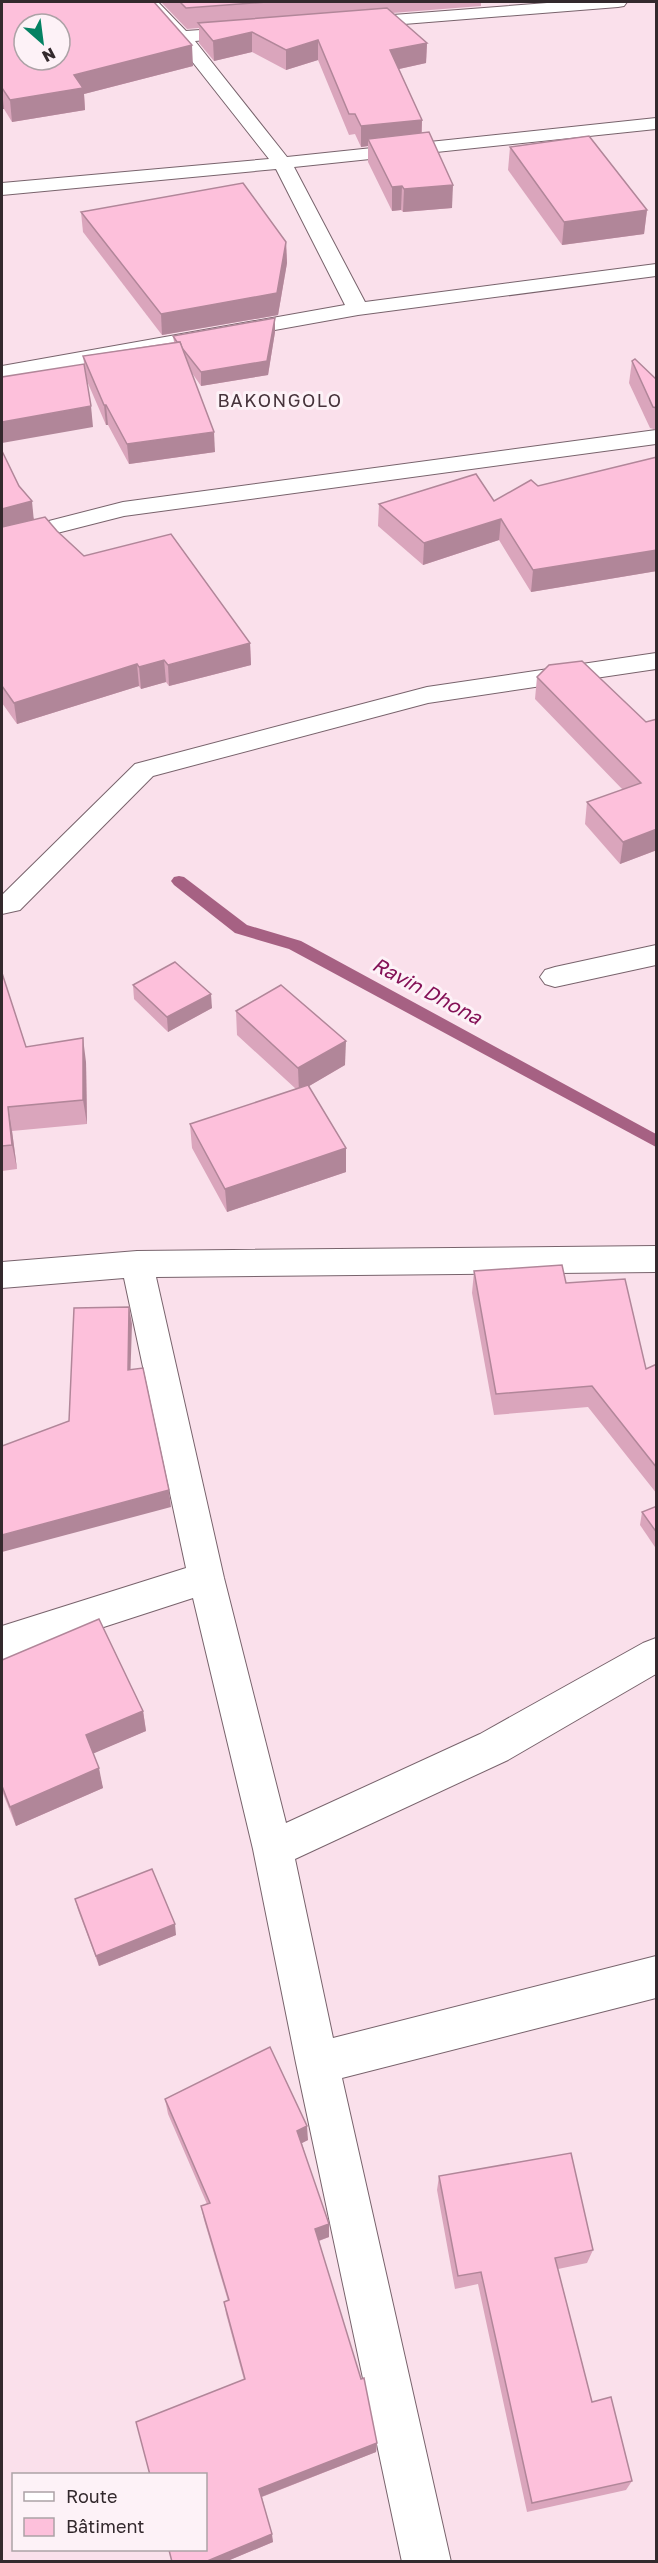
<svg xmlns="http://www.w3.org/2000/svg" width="658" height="2563" font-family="'Golos Text',sans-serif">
  <rect width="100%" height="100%" fill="#fae0eb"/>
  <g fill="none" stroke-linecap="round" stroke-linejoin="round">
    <path fill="#a66183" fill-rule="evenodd" d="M179,876l5,1 63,48 54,16 355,193v13l-367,-198 -54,-16 -61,-48 -3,-4 3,-4z"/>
    <defs>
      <g id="minor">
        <path d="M140,2h18l28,29 57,-4 6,1 3,4 -3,4 -6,1 -48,4 92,116 369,-39v11l-362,38 71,135 291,-38v12l-298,39 -356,64v-13l343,-61 -69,-136 -274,26v-12l267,-24 -93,-118z"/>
        <path d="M560,2h67l-3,4 -6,1 -264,21 -6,-1 -3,-4 3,-4 6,-1z"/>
        <path d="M656,430v14l-532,72 -122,31v-14l121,-31z"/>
        <path d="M656,653v16l-228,34 -275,73 -133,134 -18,4v-19l133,-131 292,-77z"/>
        <path d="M656,945v20l-101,22 -10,-3 -5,-7 5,-7 10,-3z"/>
        <path d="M656,1246v26l-500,5 68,301 62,245 194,-89 163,-91 13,-5v36l-148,86 -213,99 38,179 323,-82v42l-314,80 109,484h-49l-106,-499 -43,-214 -60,-251 -191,62v-34l184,-58 -62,-290 -122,10v-26l135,-11z"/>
      </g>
    </defs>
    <use href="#minor" stroke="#78636c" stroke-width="2"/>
    <use href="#minor" fill="#fff" fill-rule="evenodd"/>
  </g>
  <g fill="#daa5bc">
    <path d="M2,2l191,64 -109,28 1,16 -73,12 -8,-13h-2z"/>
    <path d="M161,2h320v4l-89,7 35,30 -1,20 -27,6 23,51v13l30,75 -49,4 -2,-2 -9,1 -24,-49v-16l-7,1 -6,-13 -6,1 -31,-75 -32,10 -34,-18 -38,9 -15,-18v-15l-12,1z"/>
    <path d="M510,147l137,63 -3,24 -82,11 -54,-75z"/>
    <path d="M81,212l205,30 1,21 -9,52 -116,20 -79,-103z"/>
    <path d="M275,332l-7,43 -67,11 -9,-13 23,79 -86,12 -21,-39h-2l-19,-44 6,46 -10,-71 91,-14 -1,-6z"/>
    <path d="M632,361l25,19v50l-7,-2 -21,-45z"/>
    <path d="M2,451l32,68 23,12 27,25 166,87 1,22 -82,21 -3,-4 -25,7 -2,-3 -122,38 -15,-21z"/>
    <path d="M657,457v114l-126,21 -32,-52 -76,25 -45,-39 1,-22 115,-3 44,-15z"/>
    <path d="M537,677l109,45 11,128 -37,14 -35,-40 2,-22 36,-12 -88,-91z"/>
    <path d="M2,973l24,74 60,15 1,62 -75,7 5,38 -15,2z"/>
    <path d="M133,985l79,23 -44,24 -34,-33z"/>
    <path d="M236,1011l109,54 -36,21 37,86 -119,40 -35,-64 -2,-24 106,-35 -59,-54z"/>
    <path d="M474,1271l92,12 80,86 11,-5v130l-69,-87 -94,8 -22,-122z"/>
    <path d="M657,1506v44l-17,-25 2,-13z"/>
    <path d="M2,1660l141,51 3,20 -53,22 10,35 -87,38 -14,-35z"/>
    <path d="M75,1899l101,36 -77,31 -21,-56z"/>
    <path d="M165,2099l143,41 -6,3 27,94 -10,4 58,202 -1,9 -114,45 11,45 -48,20h-53l72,-182 -18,-66 -2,-12 4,-1 -24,-81 -3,-14 6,-2 -39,-90z"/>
    <path d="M439,2176l154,74 -6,13 -29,6 34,133 40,79 -6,9 -99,22 -49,-228 -23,5 -18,-99z"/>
  </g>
  <g fill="#b18699">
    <path d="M252,32v20l-38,9 -1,-20z"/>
    <path d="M318,40v20l-32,10v-20z"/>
    <path d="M427,43l-1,20 -36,8v-21z"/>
    <path d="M192,45l1,21 -109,28 1,16 -73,12 -2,-22 64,-25z"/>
    <path d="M2,91l2,18h-2z"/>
    <path d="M422,120l-1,21 -53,-2v7l-7,1v-21z"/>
    <path d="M453,185l-1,23 -49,4 1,-23z"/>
    <path d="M402,186l-1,24 -9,1v-24z"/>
    <path d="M647,210l-3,24 -82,11 2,-23z"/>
    <path d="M286,242l1,21 -9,52 -116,20 -1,-21z"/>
    <path d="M275,318v14l-7,43 -67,11v-14z"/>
    <path d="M104,405h2l2,20h-2z"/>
    <path d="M91,406l2,21 -91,16v-21z"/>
    <path d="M214,432l1,20 -86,12 -2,-20z"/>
    <path d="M32,501l2,21 -32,9v-22z"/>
    <path d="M501,519l-2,21 -76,25 1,-22z"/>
    <path d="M657,550v21l-126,21 2,-22z"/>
    <path d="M250,643l1,22 -82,21 -1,-21z"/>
    <path d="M164,660l2,22 -25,7 -2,-22z"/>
    <path d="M137,664l2,22 -122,38 -3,-21z"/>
    <path d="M657,829v21l-37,14 3,-22z"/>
    <path d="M211,994l1,14 -44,24 -1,-15z"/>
    <path d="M83,1038l3,24 1,62 -4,-24z"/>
    <path d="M346,1041l-1,24 -46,27 -1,-24z"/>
    <path d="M8,1107l4,24 5,38 -5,-24z"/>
    <path d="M346,1148v24l-119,40 -2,-23z"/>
    <path d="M129,1307l3,17 -2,62 -2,-16z"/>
    <path d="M169,1490l2,17 -169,45v-17z"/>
    <path d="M143,1711l3,20 -56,24 -4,-20z"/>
    <path d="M99,1768l4,20 -87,38 -6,-19z"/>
    <path d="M175,1924l1,11 -77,31 -3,-10z"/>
    <path d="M307,2126l1,14 -10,5 -1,-14z"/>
    <path d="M329,2224v13l-14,5v-13z"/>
    <path d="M377,2443l-1,9 -115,45 -2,-8z"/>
    <path d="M272,2534l1,8 -48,20h-20z"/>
  </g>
  <g fill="#fdc0db" stroke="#b18699" stroke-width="1.5" fill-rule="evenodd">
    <path d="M2,2h152l38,43 -118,30 9,13 -73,12 -8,-12zM24,24h36v36h-36z"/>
    <path d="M180,2h87l-81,6z"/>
    <path d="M387,8l40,35 -37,7 32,70 -61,6 -6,-12h-6l-31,-74 -32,10 -34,-18 -39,9 -15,-18z"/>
    <path d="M429,132l24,53 -49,4 -2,-3 -10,1 -24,-48z"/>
    <path d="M589,136l58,74 -83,12 -54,-75z"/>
    <path d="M243,183l43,59 -9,51 -116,21 -80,-102z"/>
    <path d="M275,318l-8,43 -66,11 -19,-24 -2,-6h-3l-4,-6z"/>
    <path d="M180,342l34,90 -87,12 -21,-39h-2l-21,-49z"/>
    <path d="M635,359l22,21v28l-4,-1 -21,-46z"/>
    <path d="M84,364l7,42 -89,16v-45z"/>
    <path d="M2,451l17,35 13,15 -30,8z"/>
    <path d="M657,457v93l-124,20 -32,-51 -77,24 -45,-39 97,-30 18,27 37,-21 7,6z"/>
    <path d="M45,517l12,14 27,25 87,-22 79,109 -82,22 -4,-5 -25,7 -2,-3 -123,39 -12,-17v-159z"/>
    <path d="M582,661l64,61 11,-3v110l-34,13 -36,-40 54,-19 -104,-106 12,-12z"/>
    <path d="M175,962l36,32 -44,23 -34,-32z"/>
    <path d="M2,973l24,74 57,-9v62l-75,7 4,38 -10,1z"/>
    <path d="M281,985l65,56 -48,27 -62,-57z"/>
    <path d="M308,1085l38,63 -121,41 -35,-65z"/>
    <path d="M562,1265l4,18 59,-4 21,90 11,-5v104l-65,-82 -96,8 -22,-123z"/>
    <path d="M129,1307l-1,63 15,-2 26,122 -167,45v-89l67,-25 5,-113z"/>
    <path d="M657,1506v27l-15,-21z"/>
    <path d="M99,1619l44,92 -57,24 13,33 -89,39 -8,-21v-126z"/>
    <path d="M152,1869l23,55 -79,32 -21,-57z"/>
    <path d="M270,2047l37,79 -10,5 32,93 -14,5 46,150 3,-1 13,65 -118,46 13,45 -67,28h-33l-3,-12h37v-75h-56l-14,-53 109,-43 -21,-77 5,-2 -28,-94 9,-3 -45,-104z"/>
    <path d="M571,2153l22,97 -38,8 37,144 19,-5 21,84 -100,22 -51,-231 -23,4 -19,-100z"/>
  </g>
  <g text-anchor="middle" stroke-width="6" stroke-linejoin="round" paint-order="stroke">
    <g font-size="18" letter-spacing="1.5" fill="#46333b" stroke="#fdf2f7">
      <text x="280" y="407">BAKONGOLO</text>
    </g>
    <g font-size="20" font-style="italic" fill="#841157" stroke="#fdf2f7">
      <text transform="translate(427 991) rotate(28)" y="7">Ravin Dhona</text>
    </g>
  </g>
  <rect width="658" height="2563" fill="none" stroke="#33292d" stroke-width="6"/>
  <rect x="12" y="2473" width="195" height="78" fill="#fdf2f7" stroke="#aca2a6" stroke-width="1.5"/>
  <rect x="24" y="2492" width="30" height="9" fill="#ffffff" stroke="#aca2a6" stroke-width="1.5"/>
  <text x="66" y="2503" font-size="18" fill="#33292d">Route</text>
  <rect x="24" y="2518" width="30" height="18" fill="#fdc0db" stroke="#aca2a6" stroke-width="1.5"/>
  <text x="66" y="2533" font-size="18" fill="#33292d">Bâtiment</text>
  <g transform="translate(42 42) rotate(152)"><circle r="28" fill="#fdf2f7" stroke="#aca2a6" stroke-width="1.5"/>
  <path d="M0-4.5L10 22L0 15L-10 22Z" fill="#048263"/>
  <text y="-9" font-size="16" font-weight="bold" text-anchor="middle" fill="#33292d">N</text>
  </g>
</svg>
